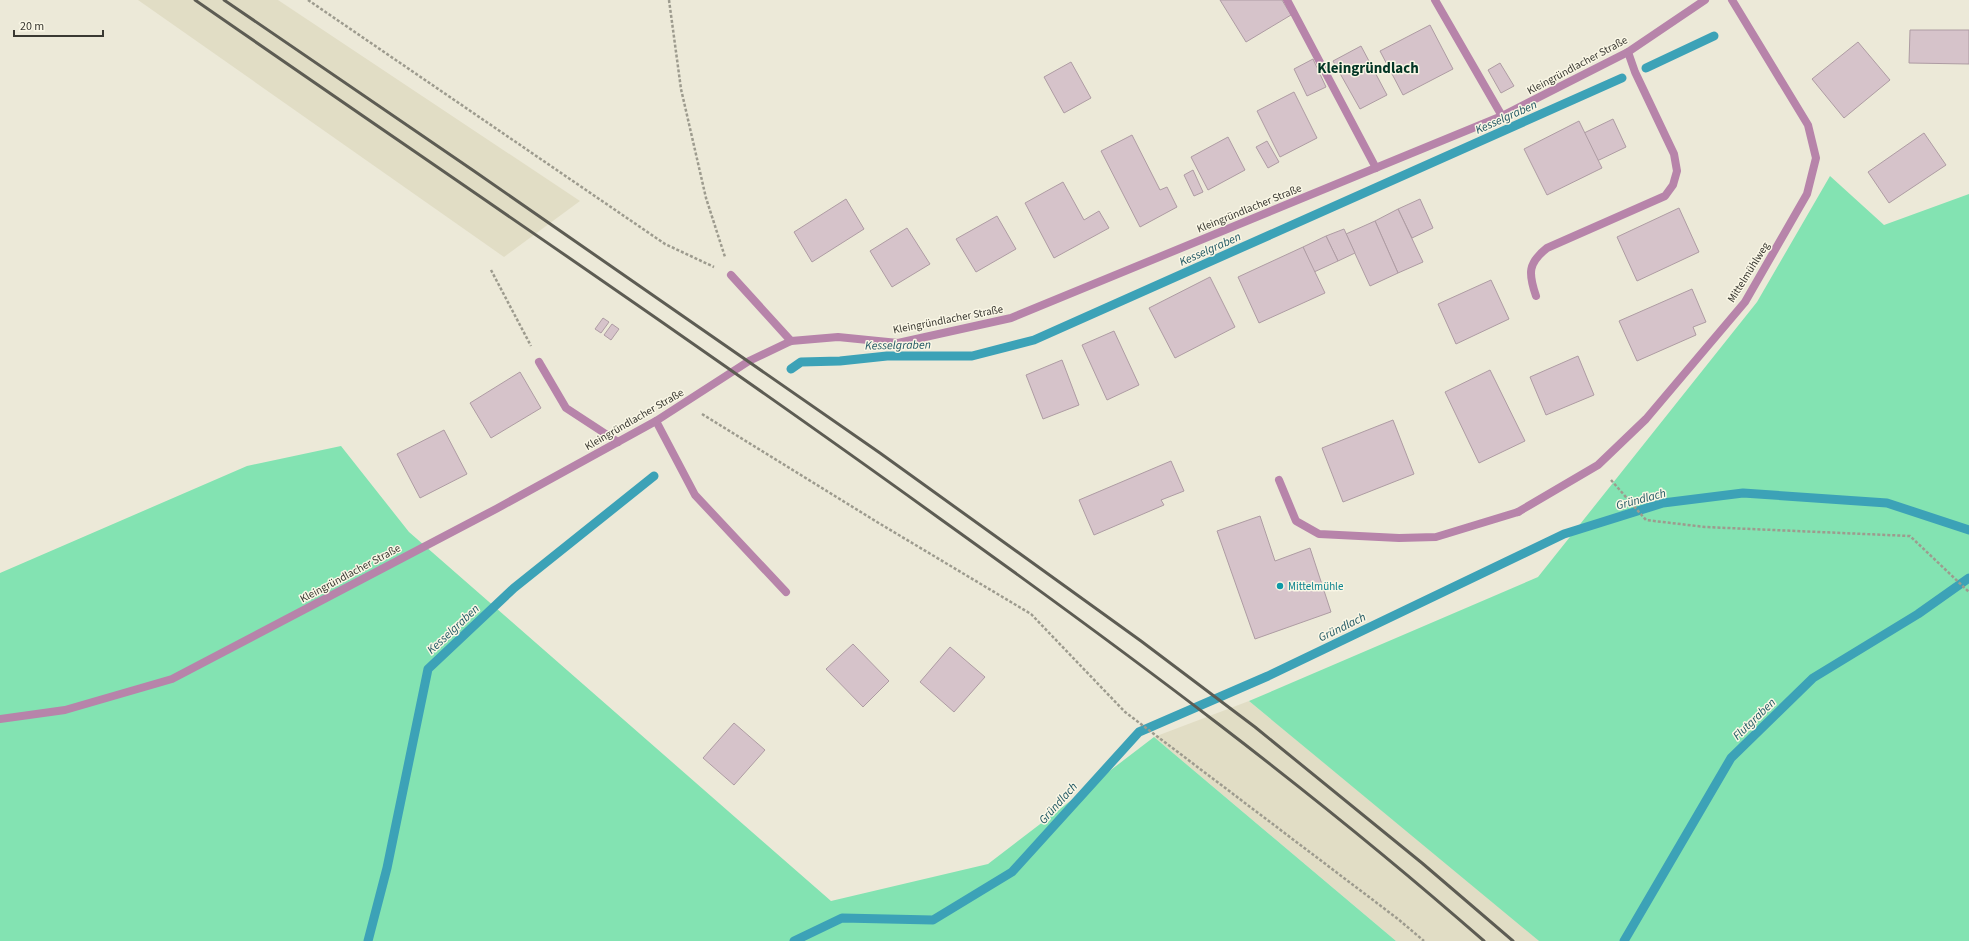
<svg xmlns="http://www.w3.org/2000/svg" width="1969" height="941" font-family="'Source Sans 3',sans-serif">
  <rect width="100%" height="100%" fill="#ece9d8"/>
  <g fill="#e1ddc5">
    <path d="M138,0h140l302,201 -76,56z"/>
    <path d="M1249,701l273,225 17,15h-143l-242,-204z"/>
  </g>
  <g fill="#83e3b2">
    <path d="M1830,176l54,49 85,-31v747h-430l-290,-240 289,-124 219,-275z"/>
    <path d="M341,446l68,86 422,369 157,-37 166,-127 242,204h-1396v-368l247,-107z"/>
  </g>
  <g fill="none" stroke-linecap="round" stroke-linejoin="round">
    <g stroke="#3ca2b7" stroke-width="9">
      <path d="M1646,68l68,-32"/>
      <path d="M791,369l10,-7 39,-1 47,-5h85l62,-16 588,-262"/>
      <path d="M368,941l19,-73 41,-199 86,-81 140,-112"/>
      <path d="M794,941l48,-23 91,2 79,-48 127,-140 129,-56 296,-142 99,-31 80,-10 144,10 82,27"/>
      <path d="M1624,941l107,-183 82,-80 105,-64 51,-36"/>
    </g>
  </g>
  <g fill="#d6c3ca" stroke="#ae9ca3">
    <path d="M1220,0h62l9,15 -45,27z"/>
    <path d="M1430,25l23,44 -50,26 -23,-44z"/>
    <path d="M1910,30h59v34l-60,-1z"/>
    <path d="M1858,42l32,38 -46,38 -32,-39z"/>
    <path d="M1361,46l26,49 -27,14 -27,-48z"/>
    <path d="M1313,59l13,28 -19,9 -13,-27z"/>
    <path d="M1071,62l20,36 -27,15 -20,-36z"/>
    <path d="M1500,63l14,23 -13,7 -13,-23z"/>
    <path d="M1294,92l23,46 -37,19 -23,-46z"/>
    <path d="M1613,119l13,28 -29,14 -13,-28z"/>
    <path d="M1579,121l23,47 -55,27 -23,-46z"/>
    <path d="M1924,133l22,32 -57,38 -21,-31z"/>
    <path d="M1132,135l28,55 7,-3 10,20 -37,20 -39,-76z"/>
    <path d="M1228,137l17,33 -37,20 -17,-33z"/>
    <path d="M1267,141l12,21 -11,6 -12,-21z"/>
    <path d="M1193,170l10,22 -9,4 -10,-21z"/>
    <path d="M1063,182l21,38 15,-9 10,17 -55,30 -29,-55z"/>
    <path d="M846,199l18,30 -52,33 -18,-30z"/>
    <path d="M1420,199l13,29 -21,10 -14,-29z"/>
    <path d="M1679,208l20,44 -62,29 -20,-44z"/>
    <path d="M1398,209l25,53 -25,11 -23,-52z"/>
    <path d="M997,216l19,33 -40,23 -20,-33z"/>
    <path d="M1375,221l23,52 -28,13 -24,-52z"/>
    <path d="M907,228l23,36 -38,23 -22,-36z"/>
    <path d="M1344,229l11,24 -17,8 -12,-25z"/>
    <path d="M1326,236l12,25 -24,11 -11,-25z"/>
    <path d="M1303,247l22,46 -66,30 -21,-46z"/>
    <path d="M1210,277l25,50 -60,31 -26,-50z"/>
    <path d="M1491,280l18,39 -53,25 -18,-40z"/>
    <path d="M1692,289l14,33 -13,5 3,8 -59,26 -18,-40z"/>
    <path d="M603,318l6,4 -8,11 -6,-4z"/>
    <path d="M612,324l7,5 -8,11 -7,-5z"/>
    <path d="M1114,331l25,54 -32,15 -25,-55z"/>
    <path d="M1578,356l16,39 -48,20 -16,-38z"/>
    <path d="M1062,360l17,45 -36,14 -17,-44z"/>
    <path d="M1490,370l35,71 -46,22 -34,-71z"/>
    <path d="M520,372l21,36 -50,30 -21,-35z"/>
    <path d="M1393,420l21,54 -71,28 -21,-54z"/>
    <path d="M444,430l23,44 -47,24 -23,-44z"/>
    <path d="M1171,461l13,30 -23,9 3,5 -70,30 -15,-35z"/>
    <path d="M1260,516l15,45 35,-13 21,64 -76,27 -38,-108z"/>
    <path d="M853,644l36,37 -26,26 -37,-38z"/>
    <path d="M950,647l35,30 -31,35 -34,-30z"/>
    <path d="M734,723l31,27 -31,35 -31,-27z"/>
  </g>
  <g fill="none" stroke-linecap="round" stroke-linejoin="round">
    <g stroke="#9d9b8e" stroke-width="2.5" stroke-dasharray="3 2" stroke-linecap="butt">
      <path d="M308,0l357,244 49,23"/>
      <path d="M669,0l12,89 25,109 19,59"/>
      <path d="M491,270l40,76"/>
      <path d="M702,414l175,108 154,92 94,98 273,207 26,22"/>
      <path d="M1611,480l35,40 59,7 205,9 59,56"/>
    </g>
    <g stroke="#b784aa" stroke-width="8">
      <path d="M1287,0l89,168"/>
      <path d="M1435,0l67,116"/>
      <path d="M731,275l60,66"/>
      <path d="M1536,296c-8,-23 -8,-33 11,-48l118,-52 8,-11 4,-14 -3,-17 -39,-82 -7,-20"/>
      <path d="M539,362l27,46 52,34"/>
      <path d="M656,421l39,74 91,97"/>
      <path d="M1279,480l17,41 23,13 80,4 37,-1 82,-25"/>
    </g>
    <path stroke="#b784aa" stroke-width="8" d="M1518,512l80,-47 48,-46 99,-117 62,-108 9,-36 -8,-33 -76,-125"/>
    <path stroke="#b784aa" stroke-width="8" d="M0,719l65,-9 107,-31 324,-170 160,-88 93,-60 42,-20 47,-4 60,6 113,-25 491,-202 126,-64 77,-52"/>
    <g stroke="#5d5c53" stroke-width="3">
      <path d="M195,0c248,172 499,341 744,518 187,134 372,271 545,423"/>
      <path d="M224,0l250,171 406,282 261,188 114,86 167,136 91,78"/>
    </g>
  </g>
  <circle fill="#0f9aa8" stroke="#f9f6e5" stroke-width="1.5" cx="1280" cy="586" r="4"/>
  <g text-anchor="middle" stroke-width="3" stroke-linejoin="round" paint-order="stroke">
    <g font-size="11" fill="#3a3932" stroke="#f9f6e5">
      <text transform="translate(1577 65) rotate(-28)" y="4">Kleingründlacher Straße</text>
      <text transform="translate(1249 208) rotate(-22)" y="4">Kleingründlacher Straße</text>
      <text transform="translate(1748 272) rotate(-58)" y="4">Mittelmühlweg</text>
      <text transform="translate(948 319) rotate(-11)" y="4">Kleingründlacher Straße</text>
      <text transform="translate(634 419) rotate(-30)" y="4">Kleingründlacher Straße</text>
      <text transform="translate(350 573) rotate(-28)" y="4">Kleingründlacher Straße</text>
    </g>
    <g font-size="11" fill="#0d838f" stroke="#f9f6e5" text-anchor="start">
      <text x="1288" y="590">Mittelmühle</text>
    </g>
    <g font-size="12" font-style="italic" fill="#1d5561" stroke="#f9f6e5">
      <text transform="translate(1506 117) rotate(-24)" y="4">Kesselgraben</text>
      <text transform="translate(1210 249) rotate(-24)" y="4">Kesselgraben</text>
      <text transform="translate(898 345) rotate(-1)" y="4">Kesselgraben</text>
      <text transform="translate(1641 499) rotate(-15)" y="4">Gründlach</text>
      <text transform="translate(1342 627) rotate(-26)" y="4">Gründlach</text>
      <text transform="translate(453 629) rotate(-43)" y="4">Kesselgraben</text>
      <text transform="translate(1754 719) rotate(-44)" y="4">Flutgraben</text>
      <text transform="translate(1058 803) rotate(-48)" y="4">Gründlach</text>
    </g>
    <g font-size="15" font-weight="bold" fill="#033626" stroke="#f9f6e5">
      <text x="1368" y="73">Kleingründlach</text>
    </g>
  </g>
  <path d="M14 30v6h89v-6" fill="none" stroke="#3a3932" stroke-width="2"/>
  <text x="20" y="30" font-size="12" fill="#3a3932" stroke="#f9f6e5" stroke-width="3" paint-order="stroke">20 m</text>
</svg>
